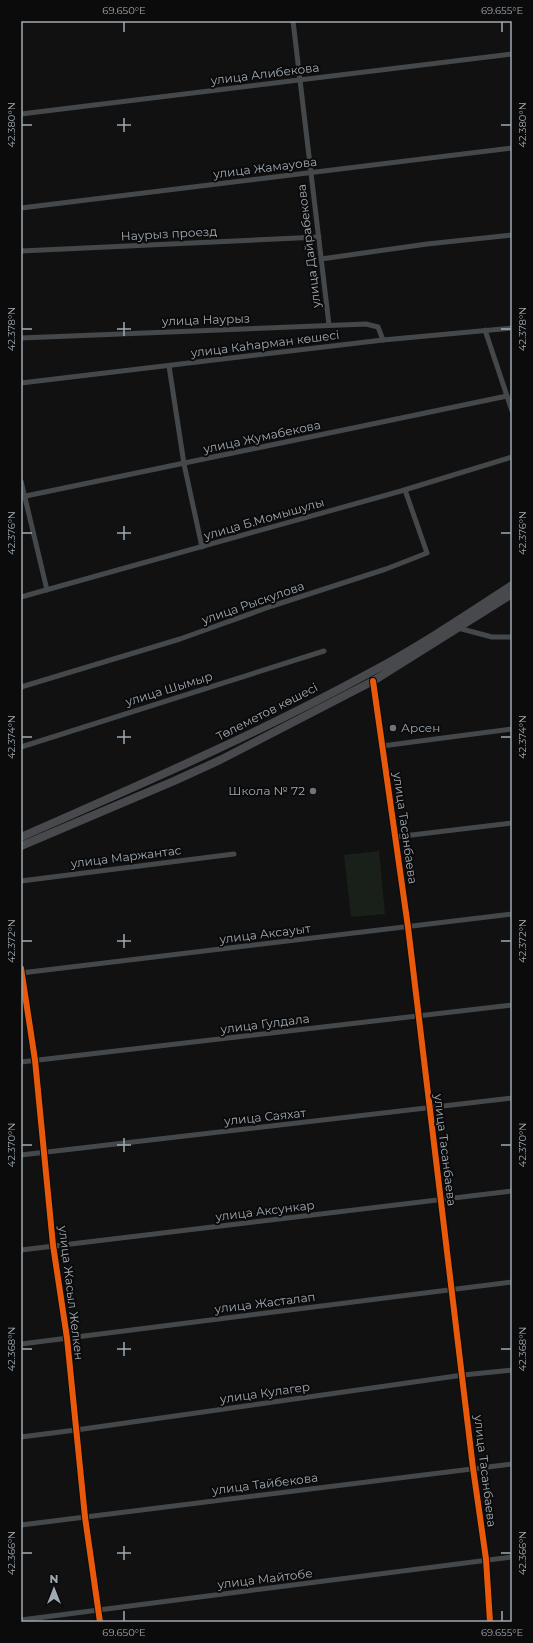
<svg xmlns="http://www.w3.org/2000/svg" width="533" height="1643" font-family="Montserrat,sans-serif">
  <rect width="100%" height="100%" fill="#111"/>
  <path fill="#191f19" d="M379,851l6,63 -34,3 -7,-62z"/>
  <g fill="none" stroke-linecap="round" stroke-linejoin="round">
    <g stroke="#45484a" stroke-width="5">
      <path d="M293,21l36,304"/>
      <path d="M21,114l491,-60"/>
      <path d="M21,208l491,-60"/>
      <path d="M21,251l298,-14"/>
      <path d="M321,259l106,-15 85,-9"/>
      <path d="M485,330l27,81"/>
      <path d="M21,338l345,-14 12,3 5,13"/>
      <path d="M169,366l15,98 18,83"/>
      <path d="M21,383l362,-43 129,-12"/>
      <path d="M21,481l26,109"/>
      <path d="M21,497l486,-101"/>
      <path d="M21,597l380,-106 111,-34"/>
      <path d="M458,628l34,9h20"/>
      <path d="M373,681l35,246 65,541 13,91 4,63"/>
      <path d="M21,687l159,-48 92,-33 114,-37 41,-16 -22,-63"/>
      <path d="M382,746l130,-17"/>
      <path d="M21,747l303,-96"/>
      <path d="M395,837l117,-14"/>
      <path d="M21,881l213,-27"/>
      <path d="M21,968l14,92 18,185 14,93 18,179 15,105"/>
      <path d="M21,973l491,-59"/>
      <path d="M21,1062l491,-57"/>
      <path d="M21,1155l491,-57"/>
      <path d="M21,1250l491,-59"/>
      <path d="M21,1344l491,-62"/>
      <path d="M21,1437l55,-7 387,-55 49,-5"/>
      <path d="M21,1525l491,-61"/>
      <path d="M21,1620l491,-63"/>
    </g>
    <g stroke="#47494c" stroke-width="8">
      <path d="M21,837c118,-52 237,-103 350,-165 49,-26 95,-57 141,-87"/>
      <path d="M21,846l153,-65 46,-21 153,-79 139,-87"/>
    </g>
    <defs>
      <g id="cycleway">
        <path d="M373,681l35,246 65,541 13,91 4,63"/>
        <path d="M21,968l14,92 18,185 14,93 18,179 15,105"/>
      </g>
    </defs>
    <use href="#cycleway" stroke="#0b0b0c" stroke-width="8"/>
    <use href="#cycleway" stroke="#e8590c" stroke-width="6"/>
  </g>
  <path fill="none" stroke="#a0aab3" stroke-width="1.5" d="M124,22v10M502,22v10M124,118v14M22,125h10M117,125h14M501,125h10M124,322v14M22,329h10M117,329h14M501,329h10M124,526v14M22,533h10M117,533h14M501,533h10M124,730v14M22,737h10M117,737h14M501,737h10M124,934v14M22,941h10M117,941h14M501,941h10M124,1138v14M22,1145h10M117,1145h14M501,1145h10M124,1342v14M22,1349h10M117,1349h14M501,1349h10M124,1546v14M22,1553h10M117,1553h14M501,1553h10M124,1611v10M502,1611v10"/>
  <g fill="#6e747a" stroke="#0b0b0c" stroke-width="1.5">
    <circle cx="393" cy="728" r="4"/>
    <circle cx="313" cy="791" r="4"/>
  </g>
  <g text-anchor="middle" stroke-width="4" stroke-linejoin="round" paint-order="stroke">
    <g font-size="12" fill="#a0aab3" stroke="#0b0b0c">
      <text transform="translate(265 74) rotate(-7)" y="4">улица Алибекова</text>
      <text transform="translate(265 168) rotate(-7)" y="4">улица Жамауова</text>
      <text transform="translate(169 234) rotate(-3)" y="4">Наурыз проезд</text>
      <text transform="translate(309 246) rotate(-97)" y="4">улица Дайрабекова</text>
      <text transform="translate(206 320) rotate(-2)" y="4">улица Наурыз</text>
      <text transform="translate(265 344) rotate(-7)" y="4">улица Каһарман көшесі</text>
      <text transform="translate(262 437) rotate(-12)" y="4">улица Жумабекова</text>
      <text transform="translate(264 519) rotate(-16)" y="4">улица Б.Момышулы</text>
      <text transform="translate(253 603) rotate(-19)" y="4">улица Рыскулова</text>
      <text transform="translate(169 689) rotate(-17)" y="4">улица Шымыр</text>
      <text transform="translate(267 712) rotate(-27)" y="4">Төлеметов көшесі</text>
      <text transform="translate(405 828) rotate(82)" y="4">улица Тасанбаева</text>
      <text transform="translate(126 857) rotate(-7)" y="4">улица Маржантас</text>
      <text transform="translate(265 934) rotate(-7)" y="4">улица Аксауыт</text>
      <text transform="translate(265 1024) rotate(-7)" y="4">улица Гулдала</text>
      <text transform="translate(265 1117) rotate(-6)" y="4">улица Саяхат</text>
      <text transform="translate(445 1150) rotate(83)" y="4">улица Тасанбаева</text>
      <text transform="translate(265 1211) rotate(-7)" y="4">улица Аксункар</text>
      <text transform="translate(71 1293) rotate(83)" y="4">улица Жасыл Желкен</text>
      <text transform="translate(265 1303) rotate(-7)" y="4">улица Жасталап</text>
      <text transform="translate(265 1393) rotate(-8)" y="4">улица Кулагер</text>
      <text transform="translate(485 1471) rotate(83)" y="4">улица Тасанбаева</text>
      <text transform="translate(265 1484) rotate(-7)" y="4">улица Тайбекова</text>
      <text transform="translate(265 1579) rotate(-7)" y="4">улица Майтобе</text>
    </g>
    <g font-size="12" fill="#a0aab3" stroke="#0b0b0c" text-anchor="start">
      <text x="401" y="732">Арсен</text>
      <text x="305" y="795" text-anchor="end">Школа № 72</text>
    </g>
  </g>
  <rect width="533" height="1643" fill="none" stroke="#0b0b0c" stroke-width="44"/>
  <g transform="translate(54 1589)" stroke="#0b0b0c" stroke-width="3" paint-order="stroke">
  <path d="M0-3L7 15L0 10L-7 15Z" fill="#a0aab3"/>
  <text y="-6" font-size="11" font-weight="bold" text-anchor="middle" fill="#a0aab3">N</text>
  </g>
  <rect x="22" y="22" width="489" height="1599" fill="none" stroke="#a0aab3" stroke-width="1.5"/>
  <g font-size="10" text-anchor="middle" fill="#a0aab3">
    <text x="124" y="14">69.650°E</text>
    <text x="502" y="14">69.655°E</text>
    <text transform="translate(11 125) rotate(-90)" y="4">42.380°N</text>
    <text transform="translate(522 125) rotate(-90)" y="4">42.380°N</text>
    <text transform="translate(11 329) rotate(-90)" y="4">42.378°N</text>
    <text transform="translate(522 329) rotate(-90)" y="4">42.378°N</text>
    <text transform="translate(11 533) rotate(-90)" y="4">42.376°N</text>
    <text transform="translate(522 533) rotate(-90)" y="4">42.376°N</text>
    <text transform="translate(11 737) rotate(-90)" y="4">42.374°N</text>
    <text transform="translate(522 737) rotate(-90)" y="4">42.374°N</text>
    <text transform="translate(11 941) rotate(-90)" y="4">42.372°N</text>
    <text transform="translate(522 941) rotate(-90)" y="4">42.372°N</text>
    <text transform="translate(11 1145) rotate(-90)" y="4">42.370°N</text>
    <text transform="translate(522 1145) rotate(-90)" y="4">42.370°N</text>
    <text transform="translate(11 1349) rotate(-90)" y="4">42.368°N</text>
    <text transform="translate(522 1349) rotate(-90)" y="4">42.368°N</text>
    <text transform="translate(11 1553) rotate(-90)" y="4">42.366°N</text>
    <text transform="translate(522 1553) rotate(-90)" y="4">42.366°N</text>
    <text x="124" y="1636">69.650°E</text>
    <text x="502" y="1636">69.655°E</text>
  </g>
</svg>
